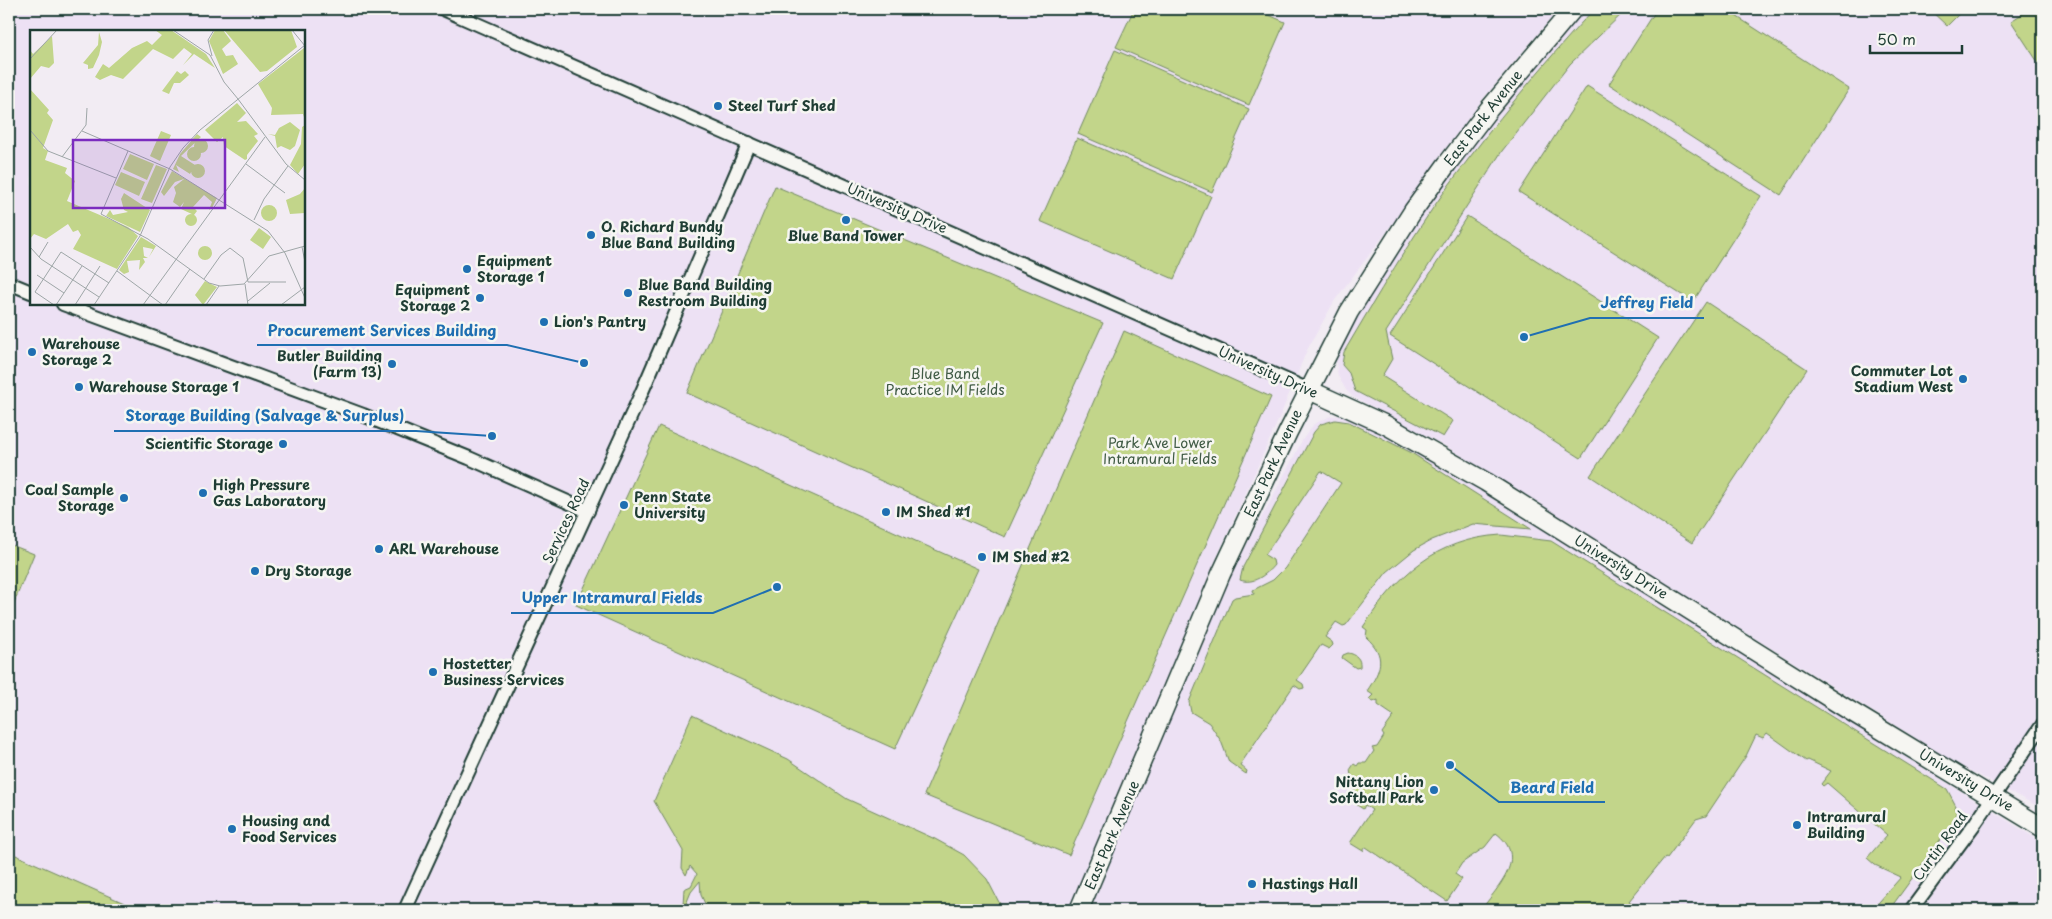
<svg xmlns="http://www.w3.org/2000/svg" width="2052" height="919" font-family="'Playpen Sans',sans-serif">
  <rect width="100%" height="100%" fill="#f2ecf3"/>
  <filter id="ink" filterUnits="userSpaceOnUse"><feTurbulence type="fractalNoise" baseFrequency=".02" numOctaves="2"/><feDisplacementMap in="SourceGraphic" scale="10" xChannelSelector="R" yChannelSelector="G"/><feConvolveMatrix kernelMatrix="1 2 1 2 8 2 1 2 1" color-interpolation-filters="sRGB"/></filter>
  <g filter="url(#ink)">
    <g fill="#ede1f4" fill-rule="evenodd">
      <path d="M9,9h1550l-73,86 -43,57 -58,82 -50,66 -28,50 -26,64 -64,143 -148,353h-1060zM31,31h273v273h-273z"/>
      <path d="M1584,9h459v800l-89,-47 -510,-317 -92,-49 -6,-6 -8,-14 -2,-14 3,-17 56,-90 63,-92 37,-48 43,-54z"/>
      <path d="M1331,416h14l19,8 54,28 625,391v67h-955l148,-348 32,-56 35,-67 11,-15z"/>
    </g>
    <g fill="#c2d58a" stroke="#70895f">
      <path d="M1134,9h121l30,13 -36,83 -133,-58z"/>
      <path d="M1594,9h33l-57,55 -68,87 -116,181 6,27 -10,17 71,45 -10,16 -88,-46 -6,-18 -7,-8 2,-13c33,-56 67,-114 105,-167 45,-61 93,-120 145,-176z"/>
      <path d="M1657,9h68l124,80 -68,106 -172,-111z"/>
      <path d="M1929,9h35l-17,17z"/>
      <path d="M2030,9h13v61l-32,-49z"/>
      <path d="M1115,50l134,59 -37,83 -134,-58z"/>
      <path d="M1587,86l174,110 -68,106 -174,-110z"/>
      <path d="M1077,138l134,58 -37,83 -134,-58z"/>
      <path d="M775,186l328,137 -98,214 -318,-144z"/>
      <path d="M1467,216l191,122 -77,120 -191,-122z"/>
      <path d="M1706,302l101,67 -115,174 -102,-67z"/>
      <path d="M1124,331l147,66 -202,458 -145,-60z"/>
      <path d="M1335,420l14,2 61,30 121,77 -58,-5 -41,16 -18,10 -27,22 -41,53 -3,1 -7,-4 -11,15 7,5 1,3 -4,4 -8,-4 -24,35 6,4 1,4 -4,1 -6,-4 -54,80 7,6 -1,3 -17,-12 -8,-21 -12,-18 -18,-11 -2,-10 43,-103 3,-2 19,-3 -1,-4 20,-10 12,-12 56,-85 -20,-12 -56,84 8,5 1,5c-8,10 -21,20 -34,15l3,-13 71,-135 7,-8z"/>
      <path d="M659,426l319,143 -83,180 -319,-144z"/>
      <path d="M1501,535l50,6 396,248 9,17 -1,2 2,2 -1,8 -67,92h-17l29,-33 -26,-12 -8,-7 20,-23 -60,-52 -4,3 -2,-2 10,-13 -23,-11 -2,1 -39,-28 -4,5 -7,-3 -10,21 -40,60 -10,3 -29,39 -2,-1 -36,44 3,2 -4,6 2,1h-149c17,-24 48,-52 15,-77l-11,14 -23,16 -7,11 7,5 -15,22 -81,-54 -3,4 -13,-8 22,-33 -7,-5 -2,4 -6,-4 -7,-35 4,-6 3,2 2,-3h7l8,-12 -2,-3 5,-1 7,-11 -2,-3 12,-17 -16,-11v-5l-5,2 -4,-3 4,-4 -6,-4c14,-21 20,-35 -1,-54l1,-7 -4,-3c35,-52 72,-88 138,-92z"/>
      <path d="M9,544l25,10 -25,61z"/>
      <path d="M1348,653c8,1 13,6 12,14l-4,1 -14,-10 1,-3z"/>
      <path d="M692,715l96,44 59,40 88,40 29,16 23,24 16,31h-297l1,-2 -6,-13 -1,-14 -9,11 -5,12h-3l1,-15 7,-3 6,-12 -7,-8 -4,9 -4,-7 1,-17 -29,-50z"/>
      <path d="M9,852l131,58h-131z"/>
    </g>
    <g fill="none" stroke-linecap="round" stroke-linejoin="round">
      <defs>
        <g id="street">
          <path d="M443,9l866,381"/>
          <path d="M9,283l22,9"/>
          <path d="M63,304l300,111 106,43 119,53"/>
          <path d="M405,910l236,-516 108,-251"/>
          <path d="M1911,910l65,-88 67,-98"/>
        </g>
        <g id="secondary">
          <path d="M1309,390l77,35 100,57 361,227 196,119"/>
          <path d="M1079,910l142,-336 67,-142 61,-120 64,-101 34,-47 42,-55 84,-100"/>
        </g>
      </defs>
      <use href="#street" stroke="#1f3d34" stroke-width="16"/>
      <use href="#secondary" stroke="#1f3d34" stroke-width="21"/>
      <use href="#street" stroke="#f6f6f2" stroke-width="12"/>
      <use href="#secondary" stroke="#f6f6f2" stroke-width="18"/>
    </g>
  </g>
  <g fill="#1f6fb2" stroke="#f6f6f2" stroke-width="2">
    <circle cx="718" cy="106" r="5"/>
    <circle cx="846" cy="220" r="5"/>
    <circle cx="591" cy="235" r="5"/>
    <circle cx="467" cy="269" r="5"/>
    <circle cx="628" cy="293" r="5"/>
    <circle cx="480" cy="298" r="5"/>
    <circle cx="544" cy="322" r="5"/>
    <circle cx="32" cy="352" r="5"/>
    <circle cx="392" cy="364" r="5"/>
    <circle cx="1963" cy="379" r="5"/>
    <circle cx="79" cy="387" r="5"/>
    <circle cx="283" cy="444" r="5"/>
    <circle cx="203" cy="493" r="5"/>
    <circle cx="124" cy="498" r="5"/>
    <circle cx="624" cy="505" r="5"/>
    <circle cx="886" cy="512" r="5"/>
    <circle cx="379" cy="549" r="5"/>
    <circle cx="982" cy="557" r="5"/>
    <circle cx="255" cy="571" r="5"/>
    <circle cx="433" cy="672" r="5"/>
    <circle cx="1434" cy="790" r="5"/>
    <circle cx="1797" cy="825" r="5"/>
    <circle cx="232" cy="829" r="5"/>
    <circle cx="1252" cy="884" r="5"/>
  </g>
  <g text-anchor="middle" stroke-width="5" stroke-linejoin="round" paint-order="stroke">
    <g font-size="14" font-weight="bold" fill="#1f3d34" stroke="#f6f6f2" text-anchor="start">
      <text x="728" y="111">Steel Turf Shed</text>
      <text x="601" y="232">O. Richard Bundy<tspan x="601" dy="16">Blue Band Building</tspan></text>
      <text x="846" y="241" text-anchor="middle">Blue Band Tower</text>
      <text x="477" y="266">Equipment<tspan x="477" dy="16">Storage 1</tspan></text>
      <text x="638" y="290">Blue Band Building<tspan x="638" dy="16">Restroom Building</tspan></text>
      <text x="470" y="295" text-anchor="end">Equipment<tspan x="470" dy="16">Storage 2</tspan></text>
      <text x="554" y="327">Lion's Pantry</text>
      <text x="42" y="349">Warehouse<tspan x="42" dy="16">Storage 2</tspan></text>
      <text x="382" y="361" text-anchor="end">Butler Building<tspan x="382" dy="16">(Farm 13)</tspan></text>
      <text x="1953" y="376" text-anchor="end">Commuter Lot<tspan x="1953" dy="16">Stadium West</tspan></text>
      <text x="89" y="392">Warehouse Storage 1</text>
      <text x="273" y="449" text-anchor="end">Scientific Storage</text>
      <text x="213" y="490">High Pressure<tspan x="213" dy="16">Gas Laboratory</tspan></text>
      <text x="114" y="495" text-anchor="end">Coal Sample<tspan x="114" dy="16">Storage</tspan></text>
      <text x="634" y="502">Penn State<tspan x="634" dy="16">University</tspan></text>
      <text x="896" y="517">IM Shed #1</text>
      <text x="389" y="554">ARL Warehouse</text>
      <text x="992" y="562">IM Shed #2</text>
      <text x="265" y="576">Dry Storage</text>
      <text x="443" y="669">Hostetter<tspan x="443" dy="16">Business Services</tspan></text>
      <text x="1424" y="787" text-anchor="end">Nittany Lion<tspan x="1424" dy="16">Softball Park</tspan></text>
      <text x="1807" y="822">Intramural<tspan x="1807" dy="16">Building</tspan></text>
      <text x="242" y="826">Housing and<tspan x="242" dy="16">Food Services</tspan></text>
      <text x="1262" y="889">Hastings Hall</text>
    </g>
    <g font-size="14" fill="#1f3d34" stroke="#f6f6f2">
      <text transform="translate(1483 118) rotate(-52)" y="5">East Park Avenue</text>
      <text transform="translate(897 208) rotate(23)" y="5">University Drive</text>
      <text transform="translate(1268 372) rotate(24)" y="5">University Drive</text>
      <text transform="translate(1273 463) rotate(-65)" y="5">East Park Avenue</text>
      <text transform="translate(566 521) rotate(-65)" y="5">Services Road</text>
      <text transform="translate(1621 567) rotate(32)" y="5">University Drive</text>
      <text transform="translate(1966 780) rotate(31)" y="5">University Drive</text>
      <text transform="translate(1112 835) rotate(-67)" y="5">East Park Avenue</text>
      <text transform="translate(1940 846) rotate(-54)" y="5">Curtin Road</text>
    </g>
    <g font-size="14" fill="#405b45" stroke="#f6f6f2">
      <text x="945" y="379">Blue Band<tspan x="945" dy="16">Practice IM Fields</tspan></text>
      <text x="1160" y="448">Park Ave Lower<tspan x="1160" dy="16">Intramural Fields</tspan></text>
    </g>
  </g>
  <g transform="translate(30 30)">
    <rect width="275" height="275" fill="#f2ecf3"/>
    <path d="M125,0h16l35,24 9,14 -21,-14 -11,11 9,-11 -8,-6 -11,11 -20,-10 -30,30 -12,-4 -11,5 -5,-3 8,-13 6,4 23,-20 15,-7 5,4 10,-10zM185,0h8l8,11 -9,8 4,7 7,-1 5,9 -15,10 -14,-33zM194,0h67l6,17 -30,24 -7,1zM69,2l3,10 -3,13 -6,13 -5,1v-4l-5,-2 15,-18zM22,6l2,27 -5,5 -8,-2 -11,13v-29l3,4zM274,18l1,72 -2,-6 -32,1 1,-7 -14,-24zM147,41l4,3 4,-3 4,4 -9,8h-6l-5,11 -7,-3zM0,59l19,21 -2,3 6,7 -10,28 5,3 -3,9 22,8 -2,5 10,8 -8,20 61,26 10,9 -21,33 -44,-20 8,-14 -3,-5 -5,2 -5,-8 -22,15 -12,-5 -4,5zM207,73l9,10 -9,9 9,-1 12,13 -4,2 4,5 -11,14v4l-2,1 -21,-14 -1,-9 -6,5 -12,-12zM260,92l10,8 -5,16 -5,4 -9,-4 -4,2 -2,-12 -7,-2 7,1 4,-7zM275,95v39l-7,10 -8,-9 11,-21 1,-17zM131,101l10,4 -11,26 -10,-5zM167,104l4,3 -20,19 14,9 -5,9 -14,-9 3,7 -6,-3 7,-15zM164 116a7 7 0 1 1 14 0a7 7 0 1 1-14 0ZM157 124a7 7 0 1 1 14 0a7 7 0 1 1-14 0ZM100,124l24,10 -7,16 -24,-11zM161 141a7 7 0 1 1 14 0a7 7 0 1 1-14 0ZM126,135l11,4 -15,34 -11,-4zM142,141l45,27 -5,10 -3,2 3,-8 -8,-7 -11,12 4,4 -3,4 -13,-6 3,-7 -4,5 -7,-5 3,-9 -2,-6 10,-8 -9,3 -11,14 -3,-4zM91,142l24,10 -6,14 -24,-11zM275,158v25l-15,1 -4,-14 14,-6zM94,163l26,17 -10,22 -34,-16 4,-6 3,5 15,-3 -4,-2 -3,-11zM231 183a8 8 0 1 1 16 0a8 8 0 1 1-16 0ZM155 190a6 6 0 1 1 12 0a6 6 0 1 1-12 0ZM229,198l12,9 -8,12 -13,-9zM111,207l15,9 -7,11 4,-8 -10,-2 1,9 4,2h-5l2,4 -6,8 1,-10 -13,1 2,11 -5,2 -5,-4zM168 223a7 7 0 1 1 14 0a7 7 0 1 1-14 0ZM175,251l12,6 -14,18 -8,-10z" fill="#c2d58a"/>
    <path fill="none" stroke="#9ea6a7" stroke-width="1" d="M143,0l37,25 14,27 14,17M262,0l13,16M182,26l-4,-16 6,-10M0,29l27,-29M208,69l48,65 19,16M0,100l18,21 68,27M52,101l88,38M98,121l-27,63 47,25 61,44 11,3 24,-2 25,-28 36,-10M32,127l24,-32 1,-17M216,134l39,29M140,139l98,62 17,22 20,45M224,190l10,-21 24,-33M0,217l11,12 58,38M272,217l3,15M9,227l9,-15M87,241l46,34M7,245l27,18M174,249l17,-24 9,-7 13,10 5,24M218,252h38M215,254l3,21M218,271l22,-18M24,275l-19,-13 26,-40 48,31M26,275l26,-39M45,275l25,-39M64,275l46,-69 30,-69 13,-19 17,-18 105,-85M113,275l122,-168M135,275l25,-36M176,275l13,-19M251,275l24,-18"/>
    <path fill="#7b2cbf" fill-opacity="0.15" stroke="#7b2cbf" stroke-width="2.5" d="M43,110h152v68h-152z"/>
    <rect width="275" height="275" fill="none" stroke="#1f3d34" stroke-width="2.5"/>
  </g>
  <path fill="none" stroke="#1f6fb2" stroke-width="2" d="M1524 337L1590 318H1704M584 363L507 345H257M492 436L416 431H114M777 587L713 613H511M1450 765L1499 802H1605"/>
  <g fill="#1f6fb2" stroke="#f6f6f2" stroke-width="2">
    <circle cx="1524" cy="337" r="5"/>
    <circle cx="584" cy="363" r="5"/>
    <circle cx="492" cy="436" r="5"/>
    <circle cx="777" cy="587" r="5"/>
    <circle cx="1450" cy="765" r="5"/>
  </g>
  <g font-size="15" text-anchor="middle" font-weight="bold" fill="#1f6fb2" stroke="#f6f6f2" stroke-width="5" stroke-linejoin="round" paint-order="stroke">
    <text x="1647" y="308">Jeffrey Field</text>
    <text x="382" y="336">Procurement Services Building</text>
    <text x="265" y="421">Storage Building (Salvage &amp; Surplus)</text>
    <text x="612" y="603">Upper Intramural Fields</text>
    <text x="1552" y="793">Beard Field</text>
  </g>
  <rect width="2052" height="919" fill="none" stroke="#f6f6f2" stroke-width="30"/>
  <rect x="15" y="15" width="2022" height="889" fill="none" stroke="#1f3d34" stroke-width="2" filter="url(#ink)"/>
  <path d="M1870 45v8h92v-8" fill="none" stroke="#1f3d34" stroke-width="2.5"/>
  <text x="1877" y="45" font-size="15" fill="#1f3d34" stroke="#f6f6f2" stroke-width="4" paint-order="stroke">50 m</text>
</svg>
